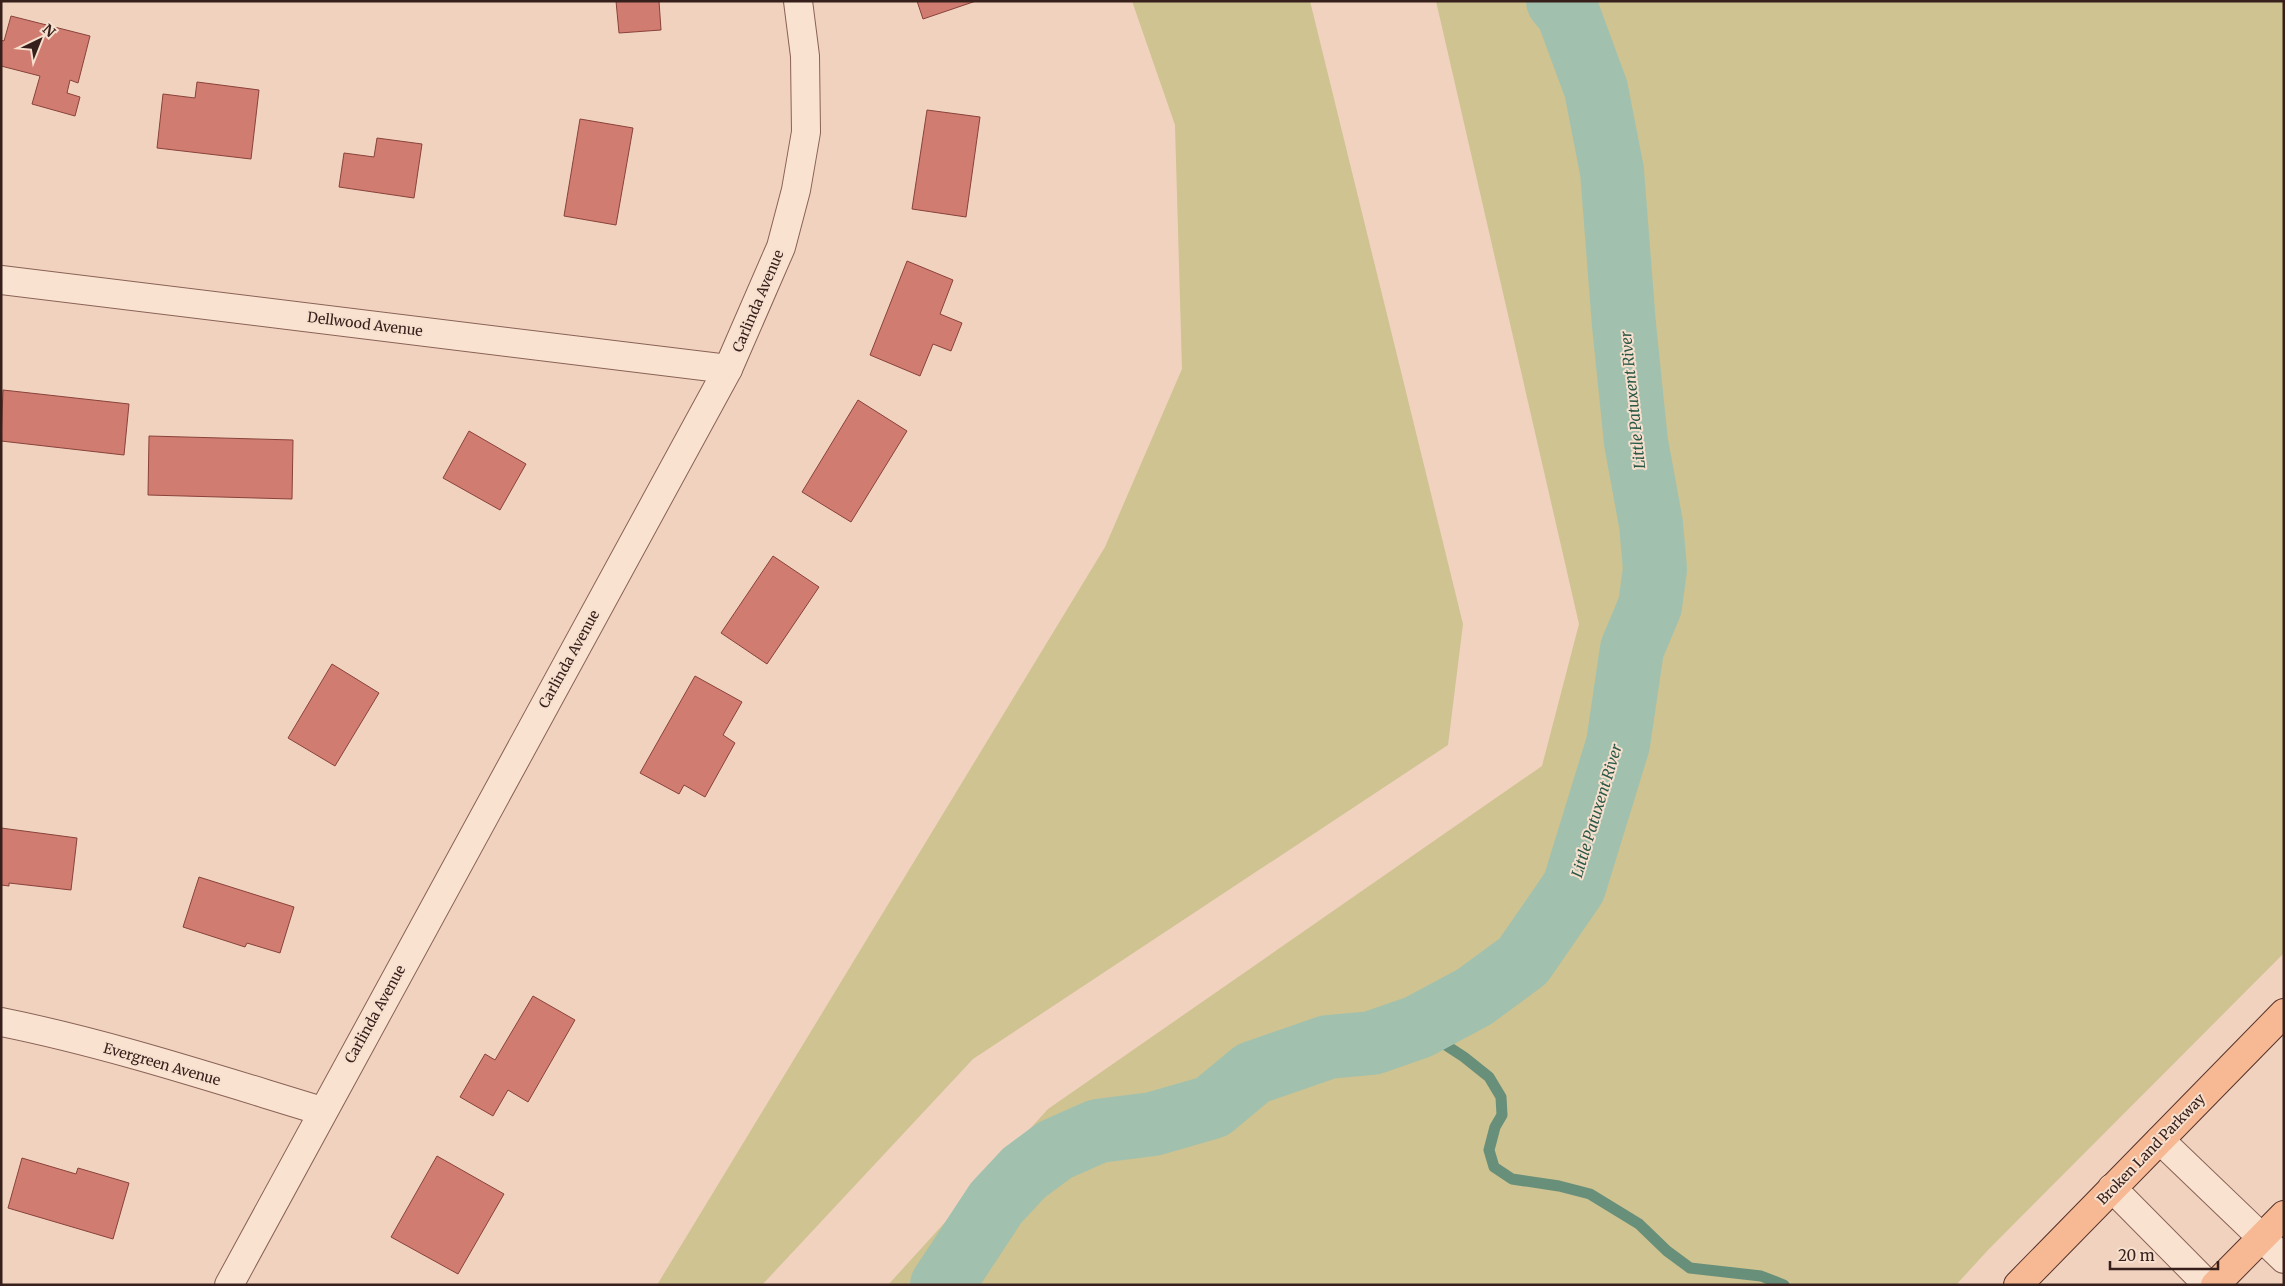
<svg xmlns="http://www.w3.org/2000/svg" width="2285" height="1286" font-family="Merriweather,serif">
  <rect width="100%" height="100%" fill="#f0d2be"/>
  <g fill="#cec391">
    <path d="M1132,1h178l153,623 -15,121 -475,314 -211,226h-105l448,-738 77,-178 -7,-244z"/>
    <path d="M1436,1h848v952l-296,297 -32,35h-1068l160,-176 494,-343 37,-142z"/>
  </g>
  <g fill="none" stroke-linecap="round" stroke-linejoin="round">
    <path stroke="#688f7a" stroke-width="11" d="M1418,1027l46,30 25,20 12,20 1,18 -7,12 -6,23 5,17 18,12 47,7 31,8 49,30 28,27 23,17 71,8 23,9"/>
    <path stroke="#a1c1ae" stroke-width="64" d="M942,1285l54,-82 28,-30 31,-23 43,-19 55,-7 59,-17 41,-34 75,-26 44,-4 46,-16 56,-30 49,-36 51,-74 44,-143 14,-95 18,-43 5,-37 -4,-45 -15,-82 -12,-117 -12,-154 -16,-82 -28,-76 -10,-12"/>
  </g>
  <g fill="#d07c71" stroke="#89423a">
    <path d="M616,1h43l2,29 -42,3z"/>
    <path d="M917,1h59l-53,18z"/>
    <path d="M11,16l79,20 -12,47 -8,-3 -3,13 13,4 -5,19 -43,-12 8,-28 -39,-10v-26l3,1z"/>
    <path d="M197,82l62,8 -8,69 -94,-11 6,-54 32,4z"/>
    <path d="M927,110l53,7 -14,100 -54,-8z"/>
    <path d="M580,119l53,9 -17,97 -52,-9z"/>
    <path d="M377,138l45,6 -8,54 -75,-11 5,-34 30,4z"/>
    <path d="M907,261l46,19 -13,34 22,9 -11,28 -18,-7 -13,32 -50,-21z"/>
    <path d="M3,390l126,14 -5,51 -123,-14z"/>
    <path d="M858,400l49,31 -56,91 -49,-30z"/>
    <path d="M469,431l57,33 -26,46 -57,-32z"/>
    <path d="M149,436l144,4 -1,59 -144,-4z"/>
    <path d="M773,556l46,31 -52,77 -46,-31z"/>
    <path d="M332,664l47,29 -44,73 -47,-28z"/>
    <path d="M695,676l47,26 -19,33 12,8 -30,54 -21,-12 -5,9 -39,-21z"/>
    <path d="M1,828l76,10 -6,52 -62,-7v3l-8,-1z"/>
    <path d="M199,877l95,30 -14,46 -33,-10 -2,4 -62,-20z"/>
    <path d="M533,996l42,24 -47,82 -20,-12 -15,26 -33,-19 25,-43 10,6z"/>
    <path d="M437,1156l67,38 -46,80 -67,-37z"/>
    <path d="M22,1158l54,16 2,-6 51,15 -16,56 -105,-31z"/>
  </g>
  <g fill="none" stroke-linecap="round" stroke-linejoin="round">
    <defs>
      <g id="minor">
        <path d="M1,280l727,89"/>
        <path d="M1,1022c109,22 215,57 321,89"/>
        <path d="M2160,1140l124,119"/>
        <path d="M2112,1188l96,97"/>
        <path d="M229,1285l499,-916 53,-122 15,-57 10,-58 -1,-76 -7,-55"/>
      </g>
      <g id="major">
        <path d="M2018,1285l266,-272"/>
        <path d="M2215,1285l69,-70"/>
      </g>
    </defs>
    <use href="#minor" stroke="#896256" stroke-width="30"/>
    <use href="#major" stroke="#56322b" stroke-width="30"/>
    <use href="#minor" stroke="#fae2d1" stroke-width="28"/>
    <use href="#major" stroke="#f6b993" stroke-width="28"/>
  </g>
  <g text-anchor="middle" stroke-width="4" stroke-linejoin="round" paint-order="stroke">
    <g font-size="14" fill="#37201b" stroke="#f7dfce">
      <text transform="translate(758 301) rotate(-67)" y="5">Carlinda Avenue</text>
      <text transform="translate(365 324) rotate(7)" y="5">Dellwood Avenue</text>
      <text transform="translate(569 659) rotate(-61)" y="5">Carlinda Avenue</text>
      <text transform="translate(375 1014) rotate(-61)" y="5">Carlinda Avenue</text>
      <text transform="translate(162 1064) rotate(16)" y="5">Evergreen Avenue</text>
      <text transform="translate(2151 1149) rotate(-46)" y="5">Broken Land Parkway</text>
    </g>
    <g font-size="15" font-style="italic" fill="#2a5847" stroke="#f7dfce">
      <text transform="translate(1633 400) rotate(-96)" y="5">Little Patuxent River</text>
      <text transform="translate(1597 811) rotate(-73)" y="5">Little Patuxent River</text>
    </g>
  </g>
  <rect width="2285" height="1286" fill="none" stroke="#37201b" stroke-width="5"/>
  <g transform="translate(40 40) rotate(43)" stroke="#f7dfce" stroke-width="4" paint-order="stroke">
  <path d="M0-4L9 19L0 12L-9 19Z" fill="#37201b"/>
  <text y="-8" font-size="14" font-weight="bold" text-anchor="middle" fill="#37201b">N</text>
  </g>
  <path d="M2110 1261v8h108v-8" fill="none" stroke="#37201b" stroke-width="2.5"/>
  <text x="2118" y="1261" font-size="15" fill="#37201b" stroke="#f7dfce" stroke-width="4" paint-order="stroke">20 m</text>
</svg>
